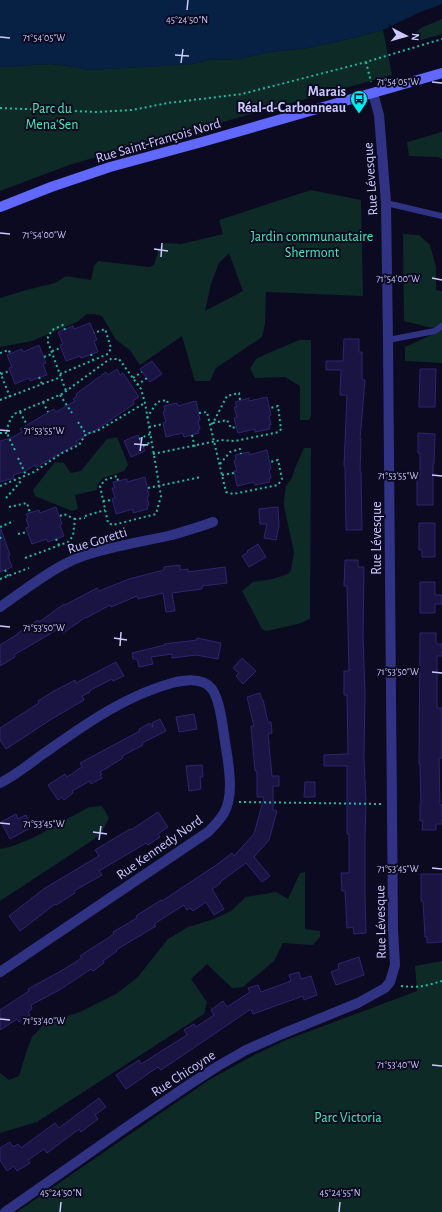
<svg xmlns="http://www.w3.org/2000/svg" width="442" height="1212" font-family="'Alegreya Sans',sans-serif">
  <rect width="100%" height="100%" fill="#0c0a20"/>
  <g fill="#0d2a27" fill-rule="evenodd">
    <path d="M442,19v15l-21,6 -13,-2 13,-10z"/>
    <path d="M383,30l9,45 -320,89 -72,27v-124l50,-3 19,2 20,4 104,-6 15,-4 30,-1 32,-7 38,-4 45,-10z"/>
    <path d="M442,132v27l-4,-2 -29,-1 -2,-14z"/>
    <path d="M311,190l50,10 2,96 -97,-4 -1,32 -3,13 -46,31 -6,13h-15l-13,-45 -42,29 -10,-15 -14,-10 -14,-24 -8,-2h-7l-10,8 -45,19 -32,6v-49l26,-8 29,-7 11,-7 25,4 3,-14 4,-5 51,6 5,-2 5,-17 6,-5 16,1 42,-10 -4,-14zM229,253l14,38 -38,20 6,-27 8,-21z"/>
    <path d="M403,234l16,1 11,10 6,22v23l6,1v38l-14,-2 -24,-6z"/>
    <path d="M442,330v33l-37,-2v-14z"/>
    <path d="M299,340h12v76l-2,4h-9v-34l-15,-9 -30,1 -5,-10 7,-10z"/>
    <path d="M117,437l9,22 2,6 -4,6 -21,7 -6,7v5l-22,5 3,14 -6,2 -37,-15 -2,-6 22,-28 9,1 7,10 10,-2 26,-32z"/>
    <path d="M304,448h7l-1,171 -12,5 -32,7 -4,-2 -20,-38 11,-9 20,-3 15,-5 3,-4 3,-18 -10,-46v-6l2,-14 6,-8 3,-10z"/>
    <path d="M102,806l7,12 -8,16 -14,10 -87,57v-52l10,-2 23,-9 56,-31z"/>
    <path d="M305,872v57l15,2v6l-7,8 -30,-2 -9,18 -31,26 -11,1 -25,-24 -16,15 16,23 -3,12 -167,108 -37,11v-60l9,7 10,-4 7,-23 6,-16 12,-13 36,-12 36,-18 21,-16 31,-39 20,-12 26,-8 17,-8 15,-14 30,-5 12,7 12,-26z"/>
    <path d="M442,961v251h-425l192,-132 45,-25 32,-15 131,-49 -2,-25z"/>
  </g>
  <path fill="#062143" d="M0,0h442v4l-24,9 -35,17 -30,8 -45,10 -38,4 -32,7 -30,1 -15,4 -12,1 -92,5 -20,-4 -19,-2 -50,3z"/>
  <g fill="#1a1443" stroke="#2e2471">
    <path d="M90,323l7,17 -3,1 4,11 -17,6 -1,-2 -14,5 -6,-16 3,-1 -5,-12 15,-6 1,3z"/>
    <path d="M344,339h15v13h3v28h3l-5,59h1l-1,33h1l1,58h-16l-1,-64h-1l3,-71h-7l1,-25h-15v-9h17z"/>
    <path d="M39,345l7,18 -3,1 4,11 -17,6 -1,-3 -14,6 -6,-16 3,-1 -5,-12 15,-6 1,3z"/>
    <path d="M152,361l10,13 -12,8 -10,-13z"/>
    <path d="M117,369l3,6 3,-2 16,24 -6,4 1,3 -38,26 -20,11 2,2 -42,24 -1,-2 -11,7 -11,3 1,3 -14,4v-41l11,-3 11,-6 -2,-3 34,-20 2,3 19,-11 -2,-2 4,-3 -1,-2 30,-22 2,3z"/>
    <path d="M420,369h16l-1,38h-16z"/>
    <path d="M267,397l4,18 -2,1 2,9h-2l1,4 -15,3v-3l-17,4 -4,-15 3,-1 -3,-10h3l-2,-5 14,-4v3z"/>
    <path d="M196,401l4,19 -2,1 2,8 -2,1 1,3 -15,4 -1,-4 -17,4 -3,-14 3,-1 -3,-10 2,-1 -1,-5 13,-3 1,3z"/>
    <path d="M418,433l17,1 -1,30h-1v41h-16v-29h3v-23h-2z"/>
    <path d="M138,435l7,16 -14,6 -7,-16z"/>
    <path d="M267,450l4,19h-2l2,9 -2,1 1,3 -15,3 -1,-3 -17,4 -3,-15h3l-3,-10 2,-1 -1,-5 14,-3v3z"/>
    <path d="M145,477l4,19 -2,1 2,8 -2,1 1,3 -15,4v-4l-17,5 -4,-15 3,-1 -3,-10h3l-2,-6 14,-3v3z"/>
    <path d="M56,507l6,17 -2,1 4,11 -16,6 -1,-3 -15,5 -6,-16 3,-1 -3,-8 2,-1 -2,-4 13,-4 1,3z"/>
    <path d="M278,507l1,19 -3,14 -12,-2 3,-14h-7l-1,-15z"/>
    <path d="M419,523h16v34h-13v-7h-3z"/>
    <path d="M0,529h1l9,26 -2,1 4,11 -12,5z"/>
    <path d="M258,544l8,13 -17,10 -7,-11 6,-4 -1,-1z"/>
    <path d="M345,560h13v7h6l-1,70 2,57 -1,63 2,47 -1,31v62l1,36 -12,1 -1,-7 -6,1 -2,-37h-3l-1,-18h8v-39h-2v-68h-23v-11l24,-1 -1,-59h-3v-24h5l-2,-85h-3z"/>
    <path d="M180,565v5l8,-1v3l37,-5 2,16 -25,3v3l-30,4 3,18 -9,1 -3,-19 -25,6 -1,-3 -26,11 -1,-2 -24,13v-1l-23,16 -3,-5 -46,27 1,2 -15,9v-21l18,-11v-1l20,-13 1,2 25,-18 1,1 32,-17 2,3 30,-12 35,-9v-3z"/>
    <path d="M420,582h15v13h7v9h-7v9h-15z"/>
    <path d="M420,633h16v11h6v12h-5v52h5v50h-3l1,47h2v19h-6v6h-14l1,-9h-3v-17h1l-1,-40h-1z"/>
    <path d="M197,638l24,5 -3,16 -22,-4 -24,3v-4l-21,3 2,7 -14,3 -2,-8h-4l-1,-6 33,-8 -1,-1 33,-4z"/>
    <path d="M242,658l14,13 -13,13 -7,-8 3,-3 -6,-5z"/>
    <path d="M116,662l8,14 -11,5 -1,-2 -23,12 1,1 -8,4 2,4 -34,20 -44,29 -6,-9v-12l39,-25 -1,-2 16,-10 21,-11 1,3z"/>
    <path d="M260,693l2,7h1l5,22h3l1,11 -4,1 4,42h7v10h-6v24l4,1 -8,29 -15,17 16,19 -8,6 -16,-19 -26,19 1,1 -9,6 12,20 -10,6 -8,-13 -13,9 -3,-3 -3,2 -3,-5 -30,19 2,2 -40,24 1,1 -14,10 1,2 -11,8 -2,-2 -30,20 -30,16 1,4 -4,3 2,3 -11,7 -2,-3 -17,11v-20l29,-19 -1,-2 33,-18 21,-13 -2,-2 34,-22 -1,-2 24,-14 -1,-2 25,-16 1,1 30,-20 23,-15 17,-13 2,3 20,-22 10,-37h-7v-26h-2l-4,-45h3l-7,-29z"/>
    <path d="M194,714l3,15 -18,3 -3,-15z"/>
    <path d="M160,719l6,12 -24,12 1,2 -21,11 1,2 -23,14 2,2 -2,1 2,3 -11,6 -1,-3 -18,10 1,2 -9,7 -2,-3 -4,3 -10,-15 17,-11 2,3 15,-10 -2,-4 60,-32 -1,-2 11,-6 2,4h1l-1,-4z"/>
    <path d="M202,765l1,12h-3l1,12 -12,2 -3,-25z"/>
    <path d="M305,782h10v15h-11z"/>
    <path d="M158,812l10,15 -10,7 2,3 -12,8 -2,-2 -47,28 3,4 -28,16 1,2 -19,12 -1,-1 -35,27 -11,-15 36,-28 54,-32 -4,-6 35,-21 1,1z"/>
    <path d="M16,814l2,5 8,-4 6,12 -22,12 -9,-17z"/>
    <path d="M421,874h21v68l-15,1v-6h-2l-2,-36h-2z"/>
    <path d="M359,957l5,18 -28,10 -5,-13 8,-3 -1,-5z"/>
    <path d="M299,972l2,7 10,-3 6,19 -13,5 -1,-4 -50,18 -2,-5 -90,61 -3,-3 -32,22 -10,-14 23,-15 2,4 46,-29 -3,-5 10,-6 2,3 18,-12 -3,-5 12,-9 4,6 23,-15 -2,-4 10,-3 3,7 30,-11 -2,-6z"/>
    <path d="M99,1098l7,9 -11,8 3,4 -17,13 -2,-3 -32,24 -3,-4 -16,11 2,3 -13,8 -3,-5 -7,5 -7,-11v-12l10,-6 3,5 5,-3 3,4 34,-25 4,5z"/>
  </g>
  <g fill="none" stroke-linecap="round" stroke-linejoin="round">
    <g stroke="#21bba6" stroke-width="2" stroke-dasharray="2 3" stroke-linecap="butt">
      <path d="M366,62l5,20"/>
      <path d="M0,108l96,4 36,-2 36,-7 74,-9 124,-32 76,-23"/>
      <path d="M65,330l-2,-5 -11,5 -4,7v5l18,49"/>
      <path d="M52,351l9,-3"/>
      <path d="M0,353l9,-3 1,4"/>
      <path d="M91,354l2,6"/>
      <path d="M44,357l8,-3"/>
      <path d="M0,372l10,25"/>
      <path d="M1,374l9,-3"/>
      <path d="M60,374l48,-20 3,-6 -6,-19 -11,4"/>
      <path d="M39,377l3,7"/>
      <path d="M133,378l9,-6"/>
      <path d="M137,385l10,-7"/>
      <path d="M60,395l12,18"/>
      <path d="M0,400l61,-23"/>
      <path d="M43,402l5,10"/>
      <path d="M20,412l7,13"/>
      <path d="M199,413l8,-1 19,80 7,2 45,-9 4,-6 -4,-19 -8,2"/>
      <path d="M147,418l10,-16 10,-2 1,4"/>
      <path d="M78,422l8,12"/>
      <path d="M213,423l14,-3 4,8 5,-1"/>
      <path d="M211,424l2,-1 14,-27 12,-3 1,7"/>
      <path d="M149,427l14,-3"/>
      <path d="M0,433h7"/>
      <path d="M192,435l3,13"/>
      <path d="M139,439l11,-5"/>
      <path d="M143,446l8,-4"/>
      <path d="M15,450c-8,-16 -12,-19 -1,-36l48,-20 45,-33 4,-2h8l22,30 4,14 16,93 -5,18 -43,11 -5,-2 -8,-37 5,-6 12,-4 1,5"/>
      <path d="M153,454l68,-14 14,1 44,-9 2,-3 -3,-23 -8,2"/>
      <path d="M18,458l8,17"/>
      <path d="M220,464l10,-12 10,-3 1,5"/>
      <path d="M222,475l12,-2"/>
      <path d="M0,486l34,-14 28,-19 17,-8 7,-11 11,-3 48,-28"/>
      <path d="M148,488l53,-11"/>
      <path d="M6,498l15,-17 -1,-3"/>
      <path d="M103,501l9,-1"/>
      <path d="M9,507l18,-4 3,10"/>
      <path d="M60,516l4,-2 11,5"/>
      <path d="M85,516l20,-6"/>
      <path d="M0,527l14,-6"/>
      <path d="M18,534l9,-2"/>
      <path d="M0,537l1,2"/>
      <path d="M56,539l3,6"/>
      <path d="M25,558l43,-16 5,-6 2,-17 10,-1"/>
      <path d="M5,570l3,6"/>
      <path d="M0,579l29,-11"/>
      <path d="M239,802l142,2"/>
      <path d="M401,986c18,2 24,0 41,-5"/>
    </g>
    <g stroke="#303384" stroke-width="6">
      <path d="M386,203l56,13"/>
      <path d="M388,340l47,-9 7,-5"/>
    </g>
    <g stroke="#303384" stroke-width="10">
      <path d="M0,607c25,-17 54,-41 83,-51 29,-10 59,-14 89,-21 14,-4 27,-8 41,-13"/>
      <path d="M0,783c15,-7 29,-19 43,-29 40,-28 81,-58 129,-71 12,-3 31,-6 40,6 9,13 11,42 14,59 3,19 8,48 -2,65 -4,7 -10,13 -16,19l-208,140"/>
      <path d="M5,1212l123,-86 62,-42 28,-18 28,-16 36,-16 76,-31 27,-15 5,-6 5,-17 -2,-35 -5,-590 -2,-137 -7,-88 -6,-22"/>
    </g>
    <path stroke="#6068ff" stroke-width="10" d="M0,207l51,-20 59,-20 92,-25 240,-69"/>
  </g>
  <path fill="none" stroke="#cbc9ff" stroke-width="1.5" d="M187,10l1,-10M0,37l10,1M175,55l14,1M181,63l2,-14M432,82l10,1M0,233l10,1M154,249l14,2M161,257l1,-14M432,278l10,2M0,430l10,1M134,444l14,1M140,451l2,-14M432,475l10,1M0,626l10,1M114,638l13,2M120,646l1,-14M432,672l10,1M0,823l10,1M93,832l14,2M99,840l2,-14M432,868l10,1M0,1019l10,1M432,1065l10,1M60,1212l1,-10M339,1212l1,-10"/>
  <defs>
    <symbol id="bus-pin" viewBox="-11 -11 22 30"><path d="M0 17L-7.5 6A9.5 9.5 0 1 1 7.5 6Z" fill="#00eef4" stroke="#0c0a20"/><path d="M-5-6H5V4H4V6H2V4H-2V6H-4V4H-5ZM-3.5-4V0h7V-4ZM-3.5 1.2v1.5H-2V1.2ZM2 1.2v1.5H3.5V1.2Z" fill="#111"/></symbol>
  </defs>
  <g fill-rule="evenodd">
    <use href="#bus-pin" x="349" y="89" width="20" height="27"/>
  </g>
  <g text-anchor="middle" stroke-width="4" stroke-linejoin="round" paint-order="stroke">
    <g font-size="14" font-weight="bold" fill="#cbc9ff" stroke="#0c0a20" text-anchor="end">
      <text x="346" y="96">Marais<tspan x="346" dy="16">Réal-d-Carbonneau</tspan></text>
    </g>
    <g font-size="14" fill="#4aebb6" stroke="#0c0a20">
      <text x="52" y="113">Parc du<tspan x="52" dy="16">Mena'Sen</tspan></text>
      <text x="312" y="241">Jardin communautaire<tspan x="312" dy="16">Shermont</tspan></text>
      <text x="348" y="1122">Parc Victoria</text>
    </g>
    <g font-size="14" fill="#cbc9ff" stroke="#0c0a20">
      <text transform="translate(158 140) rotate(-16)" y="5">Rue Saint-François Nord</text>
      <text transform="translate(370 179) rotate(-94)" y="5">Rue Lévesque</text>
      <text transform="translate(376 538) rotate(-90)" y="5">Rue Lévesque</text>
      <text transform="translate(97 540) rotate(-17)" y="5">Rue Goretti</text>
      <text transform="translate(159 847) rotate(-35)" y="5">Rue Kennedy Nord</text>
      <text transform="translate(380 922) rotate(-91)" y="5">Rue Lévesque</text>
      <text transform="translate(183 1073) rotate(-33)" y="5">Rue Chicoyne</text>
    </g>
  </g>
  <g font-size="10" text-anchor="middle" fill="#cbc9ff" stroke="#0c0a20" stroke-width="4" stroke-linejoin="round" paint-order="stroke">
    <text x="187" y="23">45°24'50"N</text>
    <text x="44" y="41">71°54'05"W</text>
    <text x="398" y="85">71°54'05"W</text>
    <text x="44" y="238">71°54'00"W</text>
    <text x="398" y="282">71°54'00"W</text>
    <text x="44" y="434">71°53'55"W</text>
    <text x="398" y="479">71°53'55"W</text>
    <text x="44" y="631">71°53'50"W</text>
    <text x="398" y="675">71°53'50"W</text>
    <text x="44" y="827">71°53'45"W</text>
    <text x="398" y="872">71°53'45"W</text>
    <text x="44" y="1024">71°53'40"W</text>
    <text x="398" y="1068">71°53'40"W</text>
    <text x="61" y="1196">45°24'50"N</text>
    <text x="340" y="1196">45°24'55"N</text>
  </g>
  <g transform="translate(406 36) rotate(96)" stroke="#0c0a20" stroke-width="3" paint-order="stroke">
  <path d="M0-3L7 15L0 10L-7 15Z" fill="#cbc9ff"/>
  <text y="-6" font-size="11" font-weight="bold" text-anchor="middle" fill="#cbc9ff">N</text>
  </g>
</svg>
